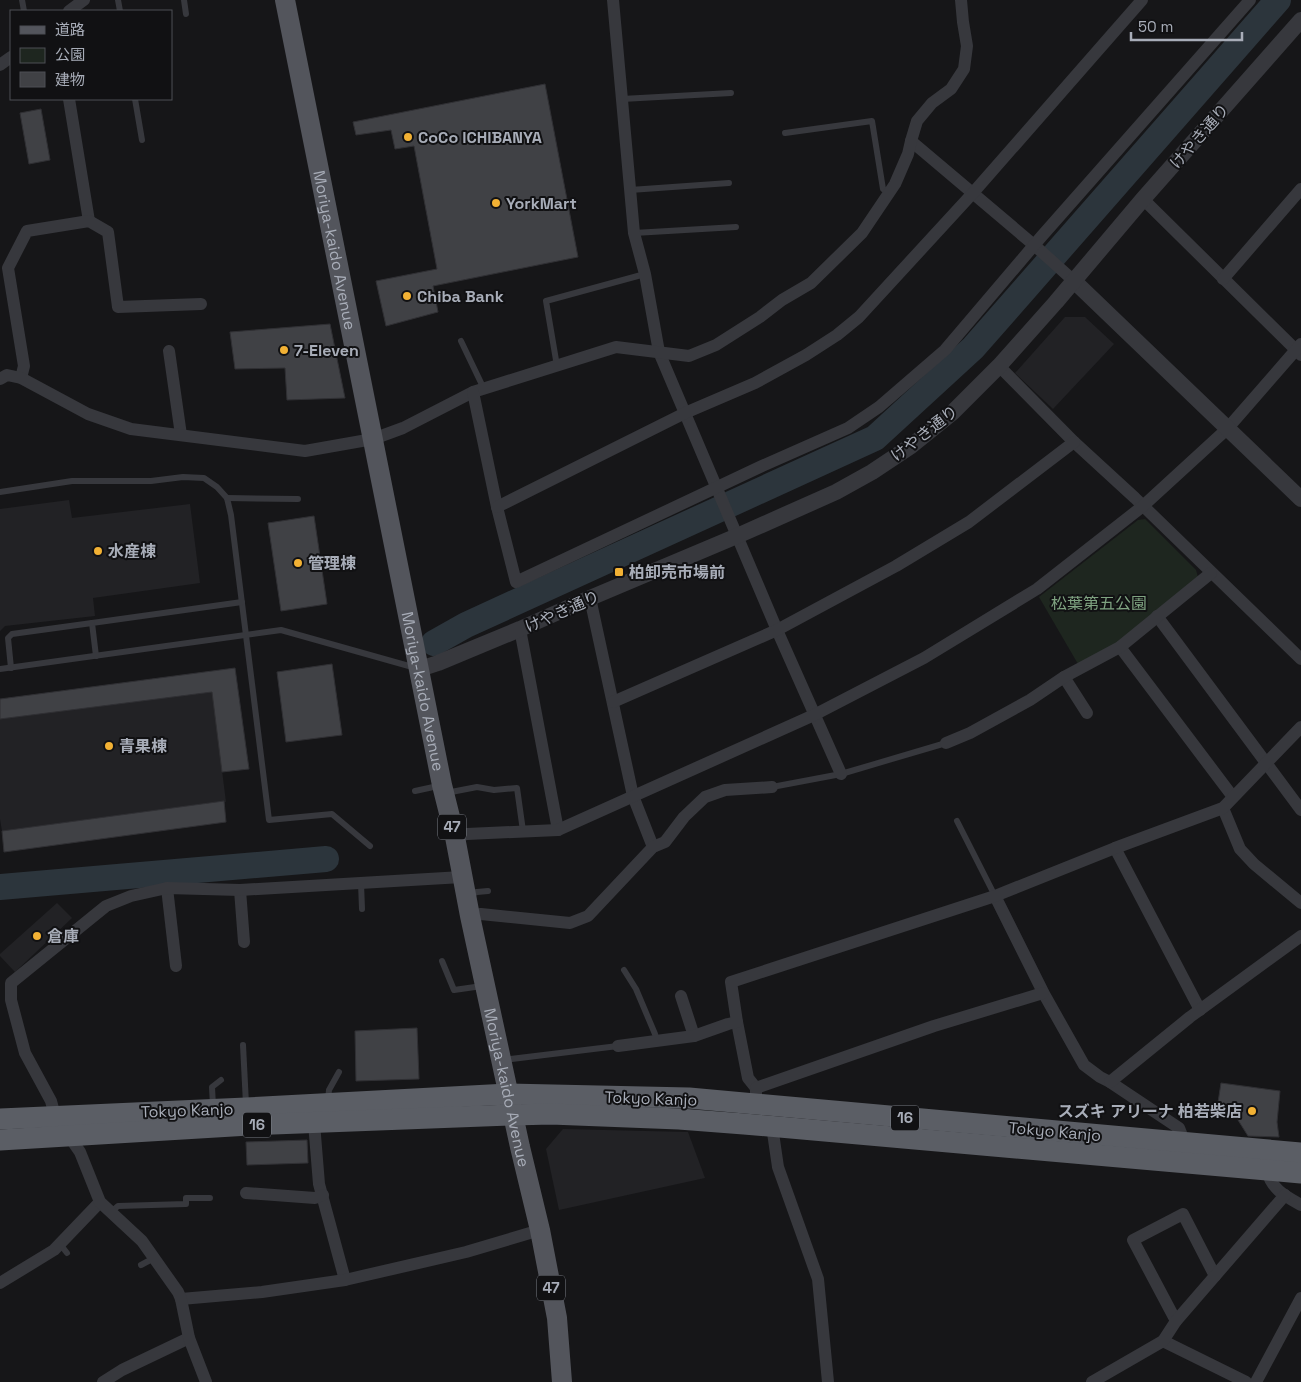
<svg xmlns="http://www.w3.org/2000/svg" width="1301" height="1382" font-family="'Space Grotesk','Noto Sans JP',sans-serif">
  <rect width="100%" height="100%" fill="#161618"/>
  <g fill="#222225">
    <path d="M1065,317h20l29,27 -61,65 -38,-36z"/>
    <path d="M69,500l3,18 118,-14 10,79 -107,15 2,18 -90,10 -5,5v-122z"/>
    <path d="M212,692l14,110 -3,-1 -221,30 -2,-12v-100z"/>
    <path d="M57,903l15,15 -57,54 -15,-16v-2z"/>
    <path d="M563,1129l125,3 17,46 -146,32 -13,-61z"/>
  </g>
  <path fill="#1e261f" d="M1145,519l51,51 2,7 -85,69 -35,18 -39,-67 99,-77z"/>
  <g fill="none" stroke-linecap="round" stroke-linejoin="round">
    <g stroke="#2c353c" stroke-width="26">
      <path d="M434,643l32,-18 409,-187 98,-90 305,-348"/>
      <path d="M0,887l326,-28"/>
    </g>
  </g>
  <g fill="#404145" stroke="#303034">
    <path d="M545,84l33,173 -145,29 5,26 -52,14 -10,-45 61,-12 -23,-123 -19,3 -4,-19 -35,5 -3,-13z"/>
    <path d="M41,109l9,51 -21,4 -9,-51z"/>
    <path d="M330,324l15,74 -58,2 -2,-32 -50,1 -5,-37z"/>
    <path d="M314,516l13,88 -46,7 -13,-88z"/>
    <path d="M332,664l10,71 -56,7 -9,-70z"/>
    <path d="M235,668l14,101 -27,3 -10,-80 -212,27v-20z"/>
    <path d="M224,801l2,21 -222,30 -2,-21z"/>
    <path d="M417,1028l2,51 -63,2 -1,-50z"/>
    <path d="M1221,1083l59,8 -3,31 2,15 -31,-1 -15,-24 -16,-3z"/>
    <path d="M307,1140l1,23 -61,2 -1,-23z"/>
  </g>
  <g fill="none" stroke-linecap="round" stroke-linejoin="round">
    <g stroke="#37383d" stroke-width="6">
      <path d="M22,0l2,11"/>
      <path d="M118,0l2,11"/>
      <path d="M184,0l2,14"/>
      <path d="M135,99l7,41"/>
      <path d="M622,99l109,-6"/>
      <path d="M785,133l87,-12 11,68 6,3"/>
      <path d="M630,190l99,-7"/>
      <path d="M634,233l102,-6"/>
      <path d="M461,341l23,48"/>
      <path d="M557,366l-11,-65 99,-27"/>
      <path d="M0,492l72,-11h79l32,-4 21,1 13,9 10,11 4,17 38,305 63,-6 38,32"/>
      <path d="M227,498l71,1"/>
      <path d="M96,656l-4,-33 150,-21"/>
      <path d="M11,668l-3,-30 4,-4 80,-11"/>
      <path d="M0,669l281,-39 135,38"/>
      <path d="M772,787l69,-13 105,-31"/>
      <path d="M415,791l23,-5"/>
      <path d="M446,793l31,-6 17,3 23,-2 6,43"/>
      <path d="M957,821l38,75"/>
      <path d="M361,883l1,26"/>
      <path d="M470,894l7,-2 11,-1"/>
      <path d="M442,961l12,29 28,-4"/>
      <path d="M624,970l12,19 19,45 2,7"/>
      <path d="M243,1045l3,59"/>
      <path d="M503,1060l115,-14"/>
      <path d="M328,1100l1,-10 10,-18"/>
      <path d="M213,1106l-1,-19 9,-7"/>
      <path d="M111,1212l7,-6 68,-2v-6h24"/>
      <path d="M60,1244l7,9"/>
      <path d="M141,1265l13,-7"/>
    </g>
    <g stroke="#37383d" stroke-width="12">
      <path d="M613,0l21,233 11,41 14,78 118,278 64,144"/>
      <path d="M69,11l15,-11"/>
      <path d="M0,65l11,-8"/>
      <path d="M69,99l20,122"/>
      <path d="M911,141l123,104 40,36"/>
      <path d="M1143,199l158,156"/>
      <path d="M1223,279l78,-90"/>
      <path d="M169,351l12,84"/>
      <path d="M999,366l75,76 61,56 166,161"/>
      <path d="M21,378l3,-12 -16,-98 19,-37 62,-10 19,11 10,75 83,-3"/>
      <path d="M0,379l7,-4 14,3 67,36 43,15 174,22 68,-12 30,-11 70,-36 143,-45 73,9 27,-11 44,-28 22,-17 29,-17 51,-50 33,-49 13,-30 3,-13 6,-20 15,-18 19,-14 13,-20 3,-23 -4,-24 -2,-22"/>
      <path d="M473,392l24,115 19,75 246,-116 86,-38 31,-21 66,-57 96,-113 209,-237"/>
      <path d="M497,507l188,-94 70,-30 51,-28 31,-20 22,-18 113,-123 170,-194"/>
      <path d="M590,598l43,198 20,51"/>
      <path d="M1157,616l144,194"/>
      <path d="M520,629l38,201"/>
      <path d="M1120,647l113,150"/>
      <path d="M1064,677l23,36"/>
      <path d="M613,702l164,-72 119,-64 73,-44 105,-80"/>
      <path d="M946,743l24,-10 60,-33 34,-23 56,-30 91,-74"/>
      <path d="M1223,808l17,41 14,15 47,39"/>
      <path d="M455,837l12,-3 91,-4 256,-115 110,-57 113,-69 106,-83 84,-77 74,-85"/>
      <path d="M1115,848l85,162"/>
      <path d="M167,888l9,78"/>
      <path d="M240,890l4,52"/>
      <path d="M995,896l49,98 40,71 16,12 10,5 69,46 2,5 -2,10"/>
      <path d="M470,916l11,-2 89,9 18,-7 65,-69 12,-5 19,-25 21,-20 20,-7 47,-3"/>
      <path d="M681,996l13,40"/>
      <path d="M737,1022l11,56 8,10v8"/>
      <path d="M618,1046l76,-10 34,-12 9,-2 -6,-40 264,-86 120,-48 108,-40 78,-81"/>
      <path d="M1110,1082l80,-65 111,-81"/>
      <path d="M756,1088l178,-62 109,-33"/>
      <path d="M314,1123l5,61 26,96"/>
      <path d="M772,1126l6,41 40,112 10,103"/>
      <path d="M1267,1170c4,19 18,26 34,35"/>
      <path d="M246,1193l69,5 8,-3"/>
      <path d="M0,1283l54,-33 46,-48"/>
      <path d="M181,1299l81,-7 83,-12 121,-28 74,-22"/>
      <path d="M1176,1321l-43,-81 50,-26 32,62"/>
      <path d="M1163,1341l83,41"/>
      <path d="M103,1382l19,-12 67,-32"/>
      <path d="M206,1382l-17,-44 -8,-39 -3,-7 -36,-51 -42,-39 -20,-50 -25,-36 -4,-15 -26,-48 -14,-53v-17l95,-77 25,-10 36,-8 73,2 222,-13"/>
      <path d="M1092,1382l71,-41 13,-20 109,-126"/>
      <path d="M1256,1382l45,-84"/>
    </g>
    <g stroke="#37383d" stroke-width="16">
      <path d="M1074,281l227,218"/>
      <path d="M420,669l18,-6 82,-34 70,-31 147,-62 99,-44 36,-20 39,-26 41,-33 47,-47 57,-64 87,-103 158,-179"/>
    </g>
    <path stroke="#53555c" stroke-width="20" id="s1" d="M285,0l157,785 13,52 15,79 50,231 20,83 17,88 5,64"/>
    <g stroke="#5b5e65" stroke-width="21">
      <path d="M0,1119l246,-11 262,-14 181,4 612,55"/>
      <path d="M0,1140l249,-15 264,-10 38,-1 128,5 65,5 557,49"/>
    </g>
  </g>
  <g fill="#f2b134" stroke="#111113" stroke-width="2">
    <circle cx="408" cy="137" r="5"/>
    <circle cx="496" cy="203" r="5"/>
    <circle cx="407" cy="296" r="5"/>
    <circle cx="284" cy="350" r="5"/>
    <circle cx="98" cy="551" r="5"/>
    <circle cx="298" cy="563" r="5"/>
    <rect x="614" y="567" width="10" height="10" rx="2.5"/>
    <circle cx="109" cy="746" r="5"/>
    <circle cx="37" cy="936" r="5"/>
    <circle cx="1252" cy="1111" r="5"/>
  </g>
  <g text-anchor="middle" stroke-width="4" stroke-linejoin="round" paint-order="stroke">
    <g fill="#111113" stroke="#7b7e86" stroke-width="1">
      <rect x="438" y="814.5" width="28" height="25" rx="4"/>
      <rect x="891" y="1105.5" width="28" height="25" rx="4"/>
      <rect x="243" y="1112.5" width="28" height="25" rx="4"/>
      <rect x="537" y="1275.5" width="28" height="25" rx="4"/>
    </g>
    <g font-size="15" font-weight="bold" fill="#a8adb8">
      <text x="452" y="832">47</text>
      <text x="905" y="1123">16</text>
      <text x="257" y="1130">16</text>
      <text x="551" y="1293">47</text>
    </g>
    <g font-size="16" fill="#a8adb8" stroke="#111113">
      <text transform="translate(1199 136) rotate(-49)" y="6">けやき通り</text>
      <text dy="6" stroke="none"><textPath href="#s1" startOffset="255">Moriya-kaido Avenue</textPath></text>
      <text transform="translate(924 433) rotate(-38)" y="6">けやき通り</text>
      <text transform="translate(562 611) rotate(-24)" y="6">けやき通り</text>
      <text dy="6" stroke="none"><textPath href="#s1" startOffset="705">Moriya-kaido Avenue</textPath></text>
      <text dy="6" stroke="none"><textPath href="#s1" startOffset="1110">Moriya-kaido Avenue</textPath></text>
      <text transform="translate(651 1098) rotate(2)" y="6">Tokyo Kanjo</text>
      <text transform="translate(187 1110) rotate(-2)" y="6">Tokyo Kanjo</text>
      <text transform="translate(1055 1131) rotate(5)" y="6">Tokyo Kanjo</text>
    </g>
    <g font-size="16" font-weight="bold" fill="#a8adb8" stroke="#111113" text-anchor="start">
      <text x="418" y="143">CoCo ICHIBANYA</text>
      <text x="506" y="209">YorkMart</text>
      <text x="417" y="302">Chiba Bank</text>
      <text x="294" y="356">7-Eleven</text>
      <text x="108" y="557">水産棟</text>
      <text x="308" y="569">管理棟</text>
      <text x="629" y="578">柏卸売市場前</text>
      <text x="119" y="752">青果棟</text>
      <text x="47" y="942">倉庫</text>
      <text x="1242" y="1117" text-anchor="end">スズキ アリーナ 柏若柴店</text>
    </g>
    <g font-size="16" fill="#7fa381" stroke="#111113">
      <text x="1099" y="609">松葉第五公園</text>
    </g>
  </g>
  <rect x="10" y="10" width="162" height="90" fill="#111113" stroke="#4d4f55"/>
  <rect x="20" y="26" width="25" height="8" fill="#53555c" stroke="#4d4f55"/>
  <text x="55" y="35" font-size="15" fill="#a8adb8">道路</text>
  <rect x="20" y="48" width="25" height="15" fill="#1e261f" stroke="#4d4f55"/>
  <text x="55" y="60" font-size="15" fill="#a8adb8">公園</text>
  <rect x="20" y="72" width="25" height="15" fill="#404145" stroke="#4d4f55"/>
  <text x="55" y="85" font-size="15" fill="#a8adb8">建物</text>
  <path d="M1131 32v8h111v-8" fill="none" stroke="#a8adb8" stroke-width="2.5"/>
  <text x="1138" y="32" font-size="15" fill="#a8adb8" stroke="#111113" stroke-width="4" paint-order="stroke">50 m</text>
</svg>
